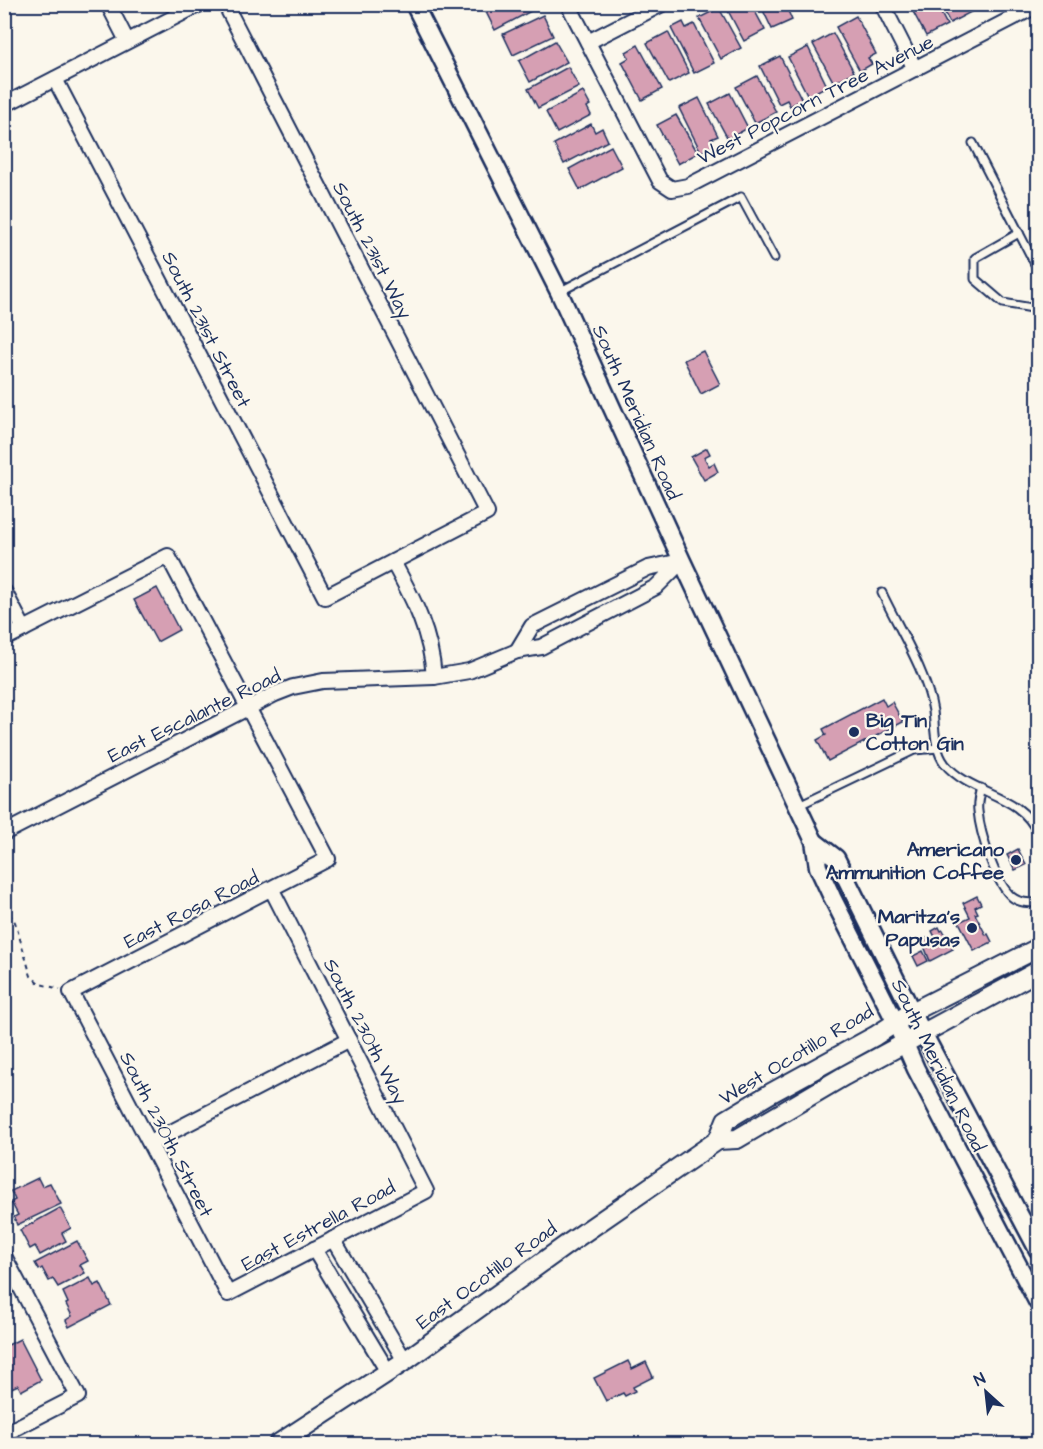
<svg xmlns="http://www.w3.org/2000/svg" width="1043" height="1449" font-family="'Architects Daughter',sans-serif">
  <rect width="100%" height="100%" fill="#fbf7ec"/>
  <filter id="ink" filterUnits="userSpaceOnUse"><feTurbulence type="fractalNoise" baseFrequency=".0167" numOctaves="2"/><feDisplacementMap in="SourceGraphic" scale="12" xChannelSelector="R" yChannelSelector="G"/><feConvolveMatrix kernelMatrix="1 2 1 2 8 2 1 2 1" color-interpolation-filters="sRGB"/></filter>
  <g filter="url(#ink)">
    <g fill="#d69fb3" stroke="#1b2f5e" stroke-width="1.5">
      <path d="M496,4h34l3,6 -38,20 -10,-20z"/>
      <path d="M751,4l14,26 -21,11 -19,-36z"/>
      <path d="M760,4h25l7,16 -20,9z"/>
      <path d="M909,4h27l11,21 -21,11z"/>
      <path d="M940,4h27l4,8 -21,11z"/>
      <path d="M719,8l22,40 -20,11 -22,-41z"/>
      <path d="M543,15l10,21 -40,19 -10,-21z"/>
      <path d="M856,16l20,38 -8,4 4,6 -12,7 -24,-44z"/>
      <path d="M683,22l3,6 8,-4 20,39 -20,10 -23,-45z"/>
      <path d="M668,32l21,41 -20,10 -22,-40z"/>
      <path d="M833,33l21,39 -20,11 -21,-39z"/>
      <path d="M555,41l12,21 -37,20 -11,-21z"/>
      <path d="M638,45l24,44 -20,11 -20,-38 7,-4 -3,-6z"/>
      <path d="M808,47l19,39 -19,10 -20,-39z"/>
      <path d="M780,56l22,44 -12,6 -3,-6 -8,4 -19,-38z"/>
      <path d="M568,67l11,20 -41,21 -10,-19z"/>
      <path d="M757,76l19,36 -21,11 -19,-36z"/>
      <path d="M583,92l7,13 -3,2 4,8 -34,18 -11,-21z"/>
      <path d="M730,93l18,35 -20,11 -19,-35z"/>
      <path d="M699,98l19,38 -7,3 3,7 -13,6 -22,-44z"/>
      <path d="M676,115l22,38 -20,11 -21,-39z"/>
      <path d="M591,124l4,8 7,-4 6,13 -44,23 -10,-20z"/>
      <path d="M611,146l11,21 -42,23 -11,-21z"/>
      <path d="M703,351l17,33 -19,10 -17,-34z"/>
      <path d="M707,448l3,6 -6,3 5,9 5,-3 4,9 -14,8 -13,-23z"/>
      <path d="M157,588l22,42 -22,12 -23,-42z"/>
      <path d="M882,698l4,8 6,-4 11,20 -75,39 -11,-21 9,-5 -3,-6z"/>
      <path d="M1018,849l8,16 -11,5 -8,-15z"/>
      <path d="M977,896l4,8 -6,3 3,6 -3,1 11,21 2,-1 4,8 -18,9 -15,-29 11,-5 -7,-14z"/>
      <path d="M939,927l2,4 2,-1 10,19 -23,12 -8,-20 5,-3 2,5 7,-4 -4,-8z"/>
      <path d="M923,951l5,10 -10,5 -5,-10z"/>
      <path d="M38,1178l4,8 8,-3 11,21 -44,21 -3,-8 4,-2 -7,-13 4,-2 -4,-9z"/>
      <path d="M60,1208l11,20 -9,5 4,8 -26,14 -5,-9 -5,3 -10,-19z"/>
      <path d="M77,1241l11,20 -8,4 5,8 -27,14 -5,-8 -4,2 -7,-13 -3,2 -4,-7z"/>
      <path d="M90,1278l4,8 6,-3 11,22 -42,22 -3,-7 6,-4 -6,-12 2,-1 -5,-11z"/>
      <path d="M20,1339l21,41 -20,11 -3,-6 -9,4 -5,-9v-33z"/>
      <path d="M628,1361l4,8 14,-7 7,15 -20,10 2,4 -10,5 -2,-3 -17,8 -12,-23z"/>
    </g>
    <g fill="none" stroke-linecap="round" stroke-linejoin="round">
      <defs>
        <g id="service">
          <path d="M973,143l65,127"/>
          <path d="M1019,233l-44,25v21l28,24 35,6"/>
          <path d="M559,292l182,-95 33,61"/>
          <path d="M882,593c17,36 45,80 51,118 2,17 1,39 12,53 27,32 75,28 93,70"/>
          <path d="M981,788c-2,7 -4,16 -3,23 2,22 17,72 34,86 7,6 17,6 26,6"/>
          <path d="M797,806l117,-56 25,-2"/>
        </g>
        <g id="minor">
          <path d="M108,4l19,37"/>
          <path d="M568,4l92,177 12,8 16,-3 350,-181"/>
          <path d="M882,4l33,65"/>
          <path d="M588,42l74,-38"/>
          <path d="M55,79l270,518 162,-84 -262,-509"/>
          <path d="M4,105l196,-101"/>
          <path d="M393,562c21,38 38,71 41,115"/>
          <path d="M4,591l20,38"/>
          <path d="M4,639l164,-83 160,303 -257,133 157,302 198,-103 -154,-301"/>
          <path d="M517,651l15,-25 116,-58 33,-7"/>
          <path d="M4,833l271,-139 18,-7 30,-6 111,-4 35,-6 48,-20 24,-4 115,-60 26,-26"/>
          <path d="M150,1143l199,-103"/>
          <path d="M333,1239l72,122"/>
          <path d="M314,1249l74,123"/>
          <path d="M4,1256l74,140 -74,38"/>
        </g>
        <g id="tertiary">
          <path d="M414,4l145,288 123,269 132,280 4,26 14,30 63,124 21,48 122,234"/>
          <path d="M814,841l22,17 76,154 126,238"/>
        </g>
        <g id="secondary">
          <path d="M718,1140l8,-20 45,-27 104,-57 37,-24 126,-64"/>
          <path d="M718,1140l19,-1 107,-63 194,-105"/>
          <path d="M278,1444l127,-83 164,-118 149,-103"/>
        </g>
      </defs>
      <use href="#service" stroke="#1b2f5e" stroke-width="11"/>
      <use href="#minor" stroke="#1b2f5e" stroke-width="18"/>
      <use href="#tertiary" stroke="#1b2f5e" stroke-width="21"/>
      <use href="#secondary" stroke="#1b2f5e" stroke-width="22"/>
      <path stroke="#1b2f5e" stroke-width="2" stroke-dasharray="4.5 4.5" stroke-linecap="butt" d="M4,906l11,16 16,54 9,8 20,5"/>
      <use href="#service" stroke="#fbf7ec" stroke-width="7"/>
      <use href="#minor" stroke="#fbf7ec" stroke-width="14"/>
      <use href="#tertiary" stroke="#fbf7ec" stroke-width="16"/>
      <use href="#secondary" stroke="#fbf7ec" stroke-width="18"/>
    </g>
  </g>
  <g fill="#1b2f5e" stroke="#fbf7ec" stroke-width="2">
    <circle cx="854" cy="732" r="6"/>
    <circle cx="1016" cy="860" r="6"/>
    <circle cx="972" cy="928" r="6"/>
  </g>
  <g text-anchor="middle" stroke-width="4.5" stroke-linejoin="round" paint-order="stroke">
    <g font-size="20" fill="#1b2f5e" stroke="#fbf7ec">
      <text transform="translate(815 99) rotate(-27)" y="7">West Popcorn Tree Avenue</text>
      <text transform="translate(373 250) rotate(63)" y="7">South 231st Way</text>
      <text transform="translate(207 329) rotate(63)" y="7">South 231st Street</text>
      <text transform="translate(637 412) rotate(66)" y="7">South Meridian Road</text>
      <text transform="translate(194 715) rotate(-26)" y="7">East Escalante Road</text>
      <text transform="translate(191 909) rotate(-27)" y="7">East Rosa Road</text>
      <text transform="translate(366 1031) rotate(63)" y="7">South 230th Way</text>
      <text transform="translate(796 1054) rotate(-31)" y="7">West Ocotillo Road</text>
      <text transform="translate(939 1065) rotate(64)" y="7">South Meridian Road</text>
      <text transform="translate(167 1134) rotate(63)" y="7">South 230th Street</text>
      <text transform="translate(318 1225) rotate(-28)" y="7">East Estrella Road</text>
      <text transform="translate(486 1275) rotate(-36)" y="7">East Ocotillo Road</text>
    </g>
    <g font-size="20" font-weight="bold" fill="#1b2f5e" stroke="#fbf7ec" text-anchor="end">
      <text x="866" y="727" text-anchor="start">Big Tin<tspan x="866" dy="23">Cotton Gin</tspan></text>
      <text x="1004" y="856">Americano<tspan x="1004" dy="23">Ammunition Coffee</tspan></text>
      <text x="960" y="923">Maritza's<tspan x="960" dy="23">Papusas</tspan></text>
    </g>
  </g>
  <rect width="1043" height="1449" fill="none" stroke="#fbf7ec" stroke-width="24"/>
  <rect x="12" y="12" width="1019" height="1425" fill="none" stroke="#1b2f5e" stroke-width="2" filter="url(#ink)"/>
  <g transform="translate(986 1392) rotate(333)" stroke="#fbf7ec" stroke-width="4.5" paint-order="stroke">
  <path d="M0-4.5L10 22L0 15L-10 22Z" fill="#1b2f5e"/>
  <text y="-9" font-size="16" font-weight="bold" text-anchor="middle" fill="#1b2f5e">N</text>
  </g>
</svg>
